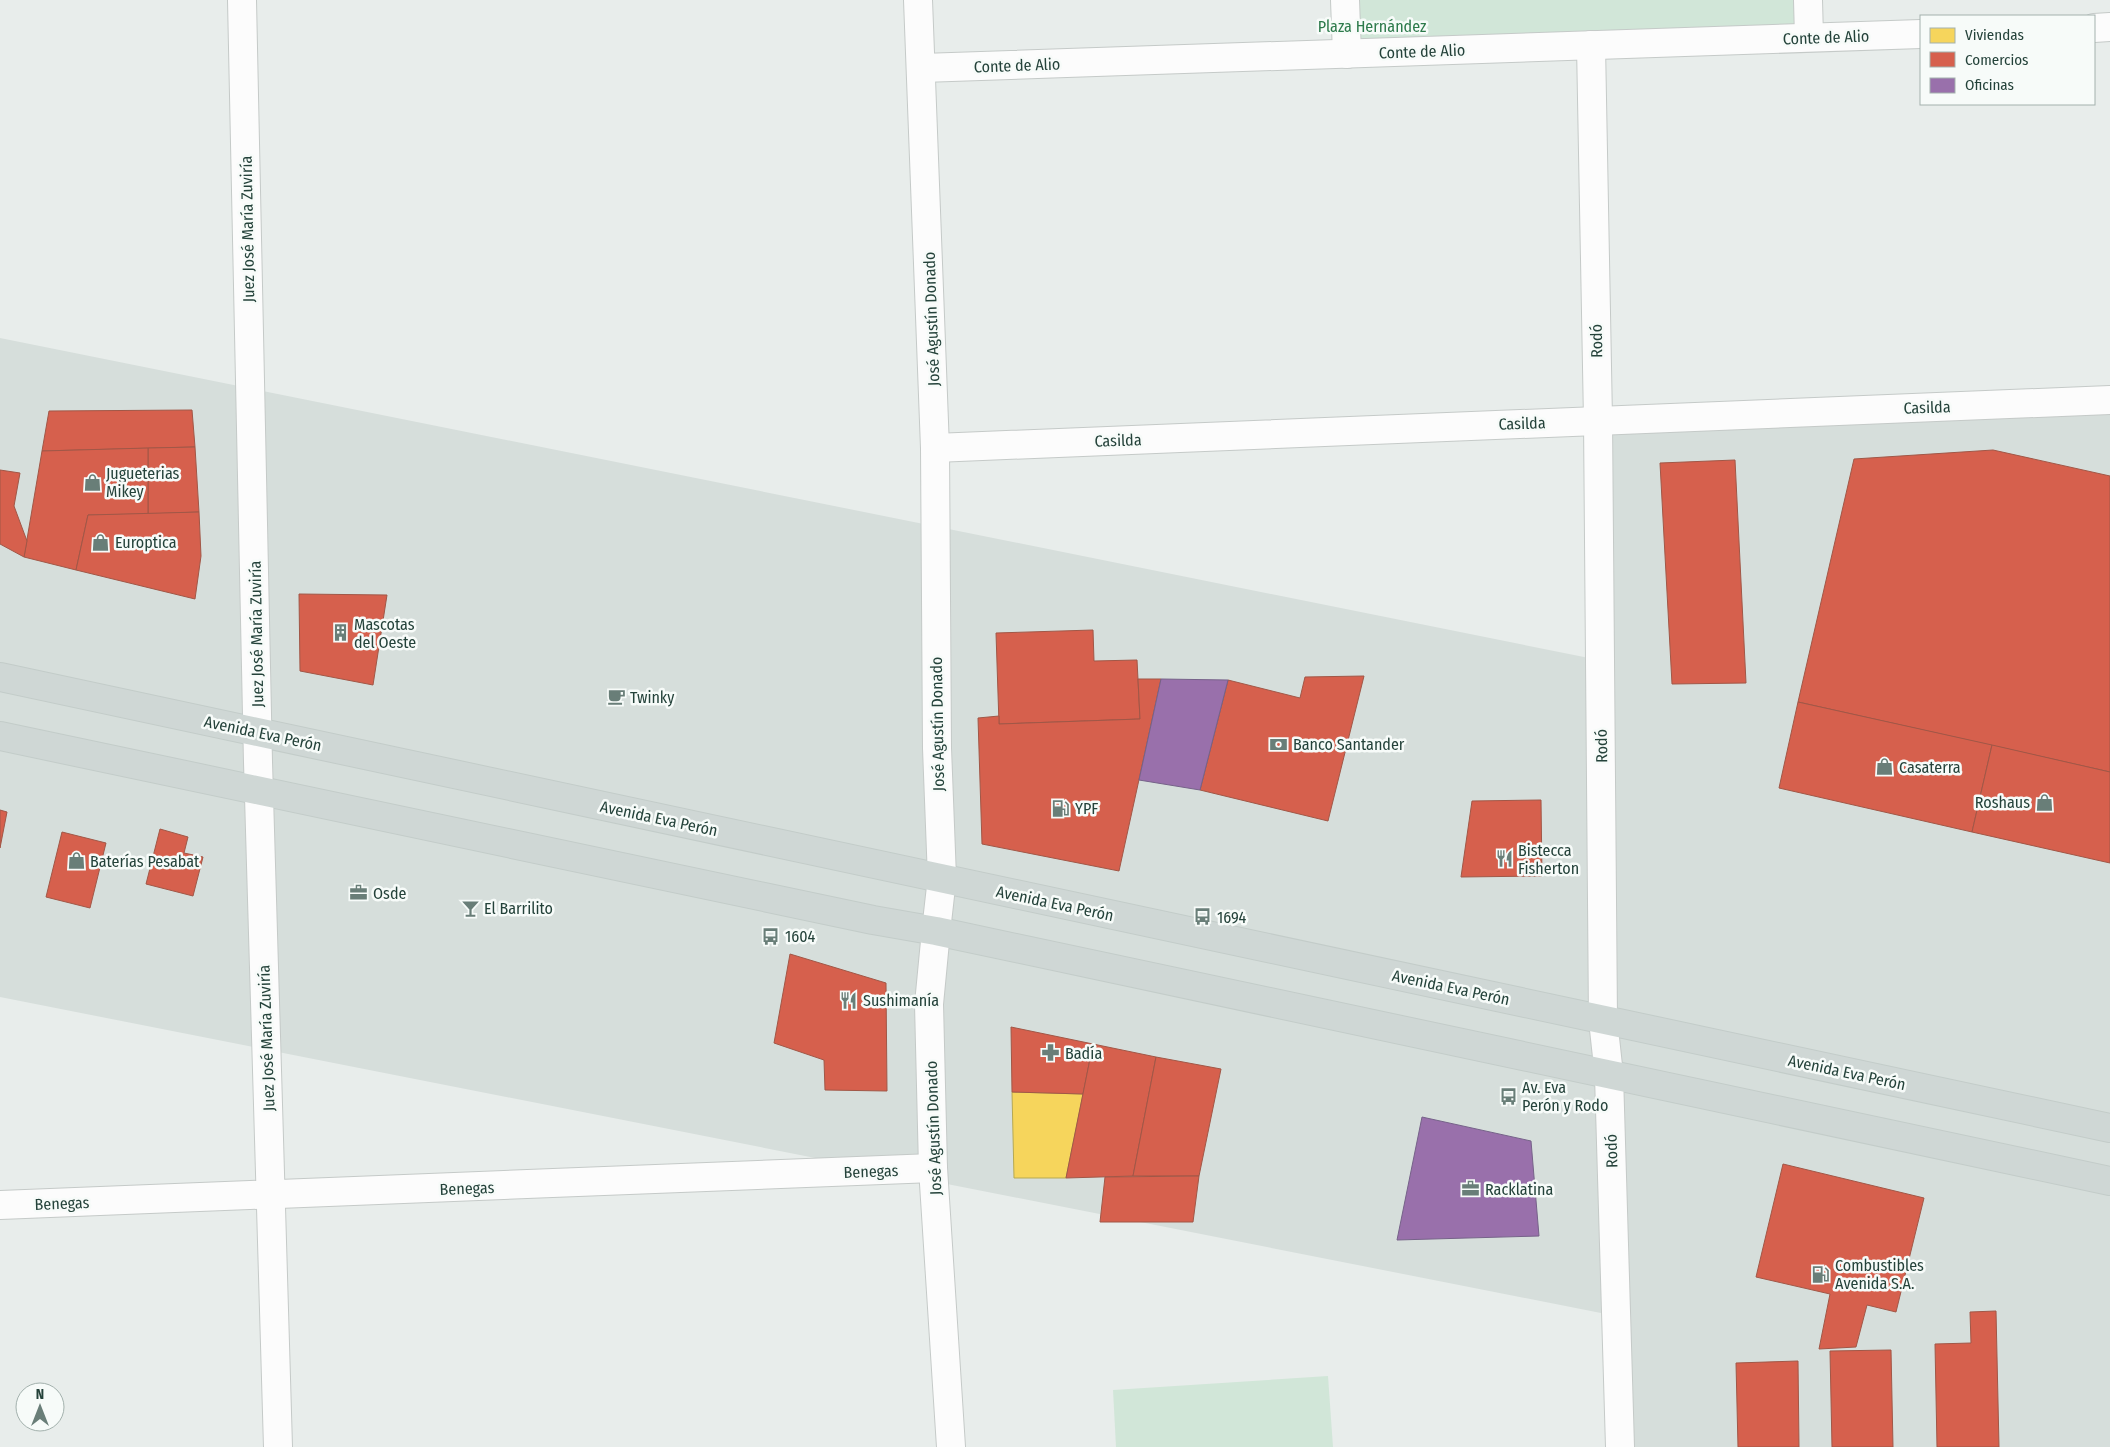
<svg xmlns="http://www.w3.org/2000/svg" width="2110" height="1447" font-family="'Fira Sans Condensed',sans-serif">
  <rect width="100%" height="100%" fill="#e8edeb"/>
  <path fill="#d6dedb" d="M0,338l1599,322 -1,-240 512,-20v1047h-490l-4,-131 -1616,-319z"/>
  <g fill="#d1e6d8">
    <path d="M1345,0h463l1,37 -462,17z"/>
    <path d="M1328,1376l5,71h-217l-3,-57z"/>
  </g>
  <path fill="#f6d55c" stroke="#b7a952" d="M1012,1092l71,2 -17,84h-52z"/>
  <g fill="#d6604d" stroke="#a15747">
    <path d="M192,410l3,37 -153,4 7,-40z"/>
    <path d="M195,447l4,65 -51,2v-66z"/>
    <path d="M148,448v66l-60,1 -12,55 -52,-13 18,-106z"/>
    <path d="M1993,450l117,26v296l-312,-70 56,-243z"/>
    <path d="M1735,460l11,223 -74,1 -12,-221z"/>
    <path d="M0,470l20,3 -6,33 13,35 -3,16 -24,-13z"/>
    <path d="M199,512l2,44 -6,43 -119,-29 12,-55z"/>
    <path d="M299,594l88,1 -14,90 -73,-14z"/>
    <path d="M1093,630l1,31 43,-1 3,59 -141,5 -3,-91z"/>
    <path d="M1364,676l-36,145 -128,-31 28,-110 72,18 5,-21z"/>
    <path d="M1138,679h23l-42,192 -137,-27 -4,-126 21,-2v8l141,-5z"/>
    <path d="M1798,702l194,43 -20,87 -193,-44z"/>
    <path d="M1992,745l118,27v91l-138,-31z"/>
    <path d="M1541,800l1,76 -81,1 11,-76z"/>
    <path d="M0,810l7,2 -7,36z"/>
    <path d="M160,829l28,8 -4,16 19,4 -10,39 -47,-12z"/>
    <path d="M62,832l44,11 -16,65 -44,-11z"/>
    <path d="M790,954l96,29 1,108 -62,-1 -1,-30 -50,-17z"/>
    <path d="M1011,1027l82,17 -10,50 -71,-2z"/>
    <path d="M1093,1044l63,13 -23,119 -67,2z"/>
    <path d="M1156,1057l65,12 -22,107h-66z"/>
    <path d="M1783,1164l141,34 -28,114 -29,-7 -11,42 -37,2 11,-55 -74,-17z"/>
    <path d="M1199,1176l-6,46h-93l5,-45z"/>
    <path d="M1996,1311l3,136h-62l-2,-103 36,-1 -1,-31z"/>
    <path d="M1891,1350l2,97h-61l-2,-96z"/>
    <path d="M1798,1361l1,86h-61l-2,-84z"/>
  </g>
  <g fill="#9970ab" stroke="#766289">
    <path d="M1161,679l67,1 -28,110 -61,-10z"/>
    <path d="M1422,1117l109,24 8,95 -142,4z"/>
  </g>
  <g fill="none" stroke-linecap="round" stroke-linejoin="round">
    <defs>
      <g id="minor">
        <path d="M242,0l16,762 20,685"/>
        <path d="M1345,0l2,54"/>
        <path d="M1808,0l1,37"/>
        <path d="M2094,28l16,-1"/>
        <path d="M1591,45l7,375 5,600 6,55 11,372"/>
        <path d="M922,68l999,-34"/>
        <path d="M935,448l1175,-48"/>
        <path d="M936,931l-7,73 4,164 18,279"/>
        <path d="M0,1205l933,-37"/>
      </g>
      <path id="tertiary" d="M918,0l17,448 2,300 5,130 -6,53"/>
      <g id="primary">
        <path d="M0,677l2110,451"/>
        <path d="M0,736l873,184 63,11 1174,250"/>
      </g>
    </defs>
    <use href="#minor" stroke="#c5cac8" stroke-width="30"/>
    <use href="#tertiary" stroke="#c5cac8" stroke-width="30"/>
    <use href="#primary" stroke="#c3ccc9" stroke-width="30"/>
    <use href="#minor" stroke="#fcfcfc" stroke-width="28"/>
    <use href="#tertiary" stroke="#fcfcfc" stroke-width="28"/>
    <use href="#primary" stroke="#cfd7d5" stroke-width="28"/>
  </g>
  <defs>
    <symbol id="shop-bare" viewBox="-9 -9 18 18"><path d="M-5-2.5h2.3a2.7 3.5 0 0 1 5.4 0H5L5.5 6h-11ZM-1.5-2.5h3a1.5 2.3 0 0 0-3 0Z" fill="#697e78" stroke="#f7fbf9" stroke-width="2.5" paint-order="stroke"/></symbol>
    <symbol id="building-bare" viewBox="-9 -9 18 18"><path d="M-4-6H4V6H1V3H-1V6H-4ZM-2.5-4.3h1.7v1.8h-1.7ZM.8-4.3h1.7v1.8H.8ZM-2.5-1h1.7V.8h-1.7ZM.8-1h1.7V.8H.8Z" fill="#697e78" stroke="#f7fbf9" stroke-width="2.5" paint-order="stroke"/></symbol>
    <symbol id="cafe-bare" viewBox="-9 -9 18 18"><path d="M-5.5-4.5H6V0H3Q3 3.5 0 3.5H-2.5Q-5.5 3.5-5.5 0ZM3-3.2v2h1.7v-2ZM-6 4.5H4V6H-6Z" fill="#697e78" stroke="#f7fbf9" stroke-width="2.5" paint-order="stroke"/></symbol>
    <symbol id="bank-bare" viewBox="-9 -9 18 18"><path d="M-6-4H6V4H-6ZM0-2.3a2.3 2.3 0 1 0 0 4.6a2.3 2.3 0 1 0 0-4.6Z" fill="#697e78" stroke="#f7fbf9" stroke-width="2.5" paint-order="stroke"/></symbol>
    <symbol id="fuel-bare" viewBox="-9 -9 18 18"><path d="M-5.5-6h7V0h2V4h1.3V-2.5L3-4.5l.8-.8L6-3V5H2.5V1h-1V6h-7ZM-4.2-4.7v3.2H.2V-4.7Z" fill="#697e78" stroke="#f7fbf9" stroke-width="2.5" paint-order="stroke"/></symbol>
    <symbol id="restaurant-bare" viewBox="-9 -9 18 18"><path d="M-5-6h1v4h1v-4h1v4h1v-4h1v5L-1.5 .5V6h-2V.5L-5-1ZM5-6V6H3V1.5H1.5Q1.5-4 5-6Z" fill="#697e78" stroke="#f7fbf9" stroke-width="2.5" paint-order="stroke"/></symbol>
    <symbol id="office-bare" viewBox="-9 -9 18 18"><path d="M-6-3h4V-5.5h4V-3h4V5H-6ZM-1-4.5V-3h2v-1.5ZM-6 0V1H6V0Z" fill="#697e78" stroke="#f7fbf9" stroke-width="2.5" paint-order="stroke"/></symbol>
    <symbol id="bar-bare" viewBox="-9 -9 18 18"><path d="M-6-5H6L.8 .8V4.5H3.5V6h-7V4.5H-.8V.8Z" fill="#697e78" stroke="#f7fbf9" stroke-width="2.5" paint-order="stroke"/></symbol>
    <symbol id="bus-bare" viewBox="-9 -9 18 18"><path d="M-5-6H5V4H4V6H2V4H-2V6H-4V4H-5ZM-3.5-4V0h7V-4ZM-3.5 1.2v1.5H-2V1.2ZM2 1.2v1.5H3.5V1.2Z" fill="#697e78" stroke="#f7fbf9" stroke-width="2.5" paint-order="stroke"/></symbol>
    <symbol id="pharmacy-bare" viewBox="-9 -9 18 18"><path d="M-2-6h4v4h4v4h-4v4h-4v-4h-4v-4h4Z" fill="#697e78" stroke="#f7fbf9" stroke-width="2.5" paint-order="stroke"/></symbol>
  </defs>
  <g fill-rule="evenodd">
    <use href="#shop-bare" x="80" y="470" width="25" height="25"/>
    <use href="#shop-bare" x="88" y="530" width="25" height="25"/>
    <use href="#building-bare" x="328" y="620" width="25" height="25"/>
    <use href="#cafe-bare" x="604" y="684" width="25" height="25"/>
    <use href="#bank-bare" x="1266" y="732" width="25" height="25"/>
    <use href="#shop-bare" x="1872" y="754" width="25" height="25"/>
    <use href="#shop-bare" x="2032" y="790" width="25" height="25"/>
    <use href="#fuel-bare" x="1048" y="796" width="25" height="25"/>
    <use href="#restaurant-bare" x="1492" y="846" width="25" height="25"/>
    <use href="#shop-bare" x="64" y="848" width="25" height="25"/>
    <use href="#office-bare" x="346" y="880" width="25" height="25"/>
    <use href="#bar-bare" x="458" y="896" width="25" height="25"/>
    <use href="#bus-bare" x="1190" y="904" width="25" height="25"/>
    <use href="#bus-bare" x="758" y="924" width="25" height="25"/>
    <use href="#restaurant-bare" x="836" y="988" width="25" height="25"/>
    <use href="#pharmacy-bare" x="1038" y="1040" width="25" height="25"/>
    <use href="#bus-bare" x="1496" y="1084" width="25" height="25"/>
    <use href="#office-bare" x="1458" y="1176" width="25" height="25"/>
    <use href="#fuel-bare" x="1808" y="1262" width="25" height="25"/>
  </g>
  <g text-anchor="middle" stroke-width="5" stroke-linejoin="round" paint-order="stroke">
    <g font-size="16" fill="#2d7a4b" stroke="#f7fbf9">
      <text x="1372" y="32">Plaza Hernández</text>
    </g>
    <g font-size="16" fill="#24423a" stroke="#f7fbf9">
      <text transform="translate(1826 37) rotate(-2)" y="6">Conte de Alio</text>
      <text transform="translate(1422 51) rotate(-2)" y="6">Conte de Alio</text>
      <text transform="translate(1017 65) rotate(-2)" y="6">Conte de Alio</text>
      <text transform="translate(247 229) rotate(-91)" y="6">Juez José María Zuviría</text>
      <text transform="translate(931 319) rotate(-92)" y="6">José Agustín Donado</text>
      <text transform="translate(1596 341) rotate(-91)" y="6">Rodó</text>
      <text transform="translate(1927 407) rotate(-2)" y="6">Casilda</text>
      <text transform="translate(1522 423) rotate(-2)" y="6">Casilda</text>
      <text transform="translate(1118 440) rotate(-2)" y="6">Casilda</text>
      <text transform="translate(256 634) rotate(-91)" y="6">Juez José María Zuviría</text>
      <text transform="translate(937 724) rotate(-91)" y="6">José Agustín Donado</text>
      <text transform="translate(263 733) rotate(12)" y="6">Avenida Eva Perón</text>
      <text transform="translate(1601 746) rotate(-91)" y="6">Rodó</text>
      <text transform="translate(659 818) rotate(12)" y="6">Avenida Eva Perón</text>
      <text transform="translate(1055 903) rotate(12)" y="6">Avenida Eva Perón</text>
      <text transform="translate(1451 987) rotate(12)" y="6">Avenida Eva Perón</text>
      <text transform="translate(266 1038) rotate(-92)" y="6">Juez José María Zuviría</text>
      <text transform="translate(1847 1072) rotate(12)" y="6">Avenida Eva Perón</text>
      <text transform="translate(933 1128) rotate(-92)" y="6">José Agustín Donado</text>
      <text transform="translate(1611 1151) rotate(-92)" y="6">Rodó</text>
      <text transform="translate(871 1171) rotate(-2)" y="6">Benegas</text>
      <text transform="translate(467 1188) rotate(-2)" y="6">Benegas</text>
      <text transform="translate(62 1203) rotate(-2)" y="6">Benegas</text>
    </g>
    <g font-size="16" fill="#24423a" stroke="#f7fbf9" text-anchor="start">
      <text x="106" y="479">Jugueterias<tspan x="106" dy="18">Mikey</tspan></text>
      <text x="115" y="548">Europtica</text>
      <text x="354" y="630">Mascotas<tspan x="354" dy="18">del Oeste</tspan></text>
      <text x="630" y="703">Twinky</text>
      <text x="1293" y="750">Banco Santander</text>
      <text x="1899" y="773">Casaterra</text>
      <text x="2030" y="808" text-anchor="end">Roshaus</text>
      <text x="1075" y="814">YPF</text>
      <text x="1518" y="856">Bistecca<tspan x="1518" dy="18">Fisherton</tspan></text>
      <text x="90" y="867">Baterías Pesabat</text>
      <text x="373" y="899">Osde</text>
      <text x="484" y="914">El Barrilito</text>
      <text x="1217" y="923">1694</text>
      <text x="785" y="942">1604</text>
      <text x="863" y="1006">Sushimanía</text>
      <text x="1065" y="1059">Badía</text>
      <text x="1522" y="1093">Av. Eva<tspan x="1522" dy="18">Perón y Rodo</tspan></text>
      <text x="1485" y="1195">Racklatina</text>
      <text x="1835" y="1271">Combustibles<tspan x="1835" dy="18">Avenida S.A.</tspan></text>
    </g>
  </g>
  <rect x="1920" y="15" width="175" height="90" fill="#f7fbf9" stroke="#a3b1ad"/>
  <rect x="1930" y="28" width="25" height="15" fill="#f6d55c" stroke="#a3b1ad"/>
  <text x="1965" y="40" font-size="15" fill="#24423a">Viviendas</text>
  <rect x="1930" y="52" width="25" height="15" fill="#d6604d" stroke="#a3b1ad"/>
  <text x="1965" y="65" font-size="15" fill="#24423a">Comercios</text>
  <rect x="1930" y="78" width="25" height="15" fill="#9970ab" stroke="#a3b1ad"/>
  <text x="1965" y="90" font-size="15" fill="#24423a">Oficinas</text>
  <g transform="translate(40 1407)"><circle r="24" fill="#f7fbf9" stroke="#a3b1ad"/>
  <path d="M0-4L9 19L0 12L-9 19Z" fill="#697e78"/>
  <text y="-8" font-size="14" font-weight="bold" text-anchor="middle" fill="#24423a">N</text>
  </g>
</svg>
